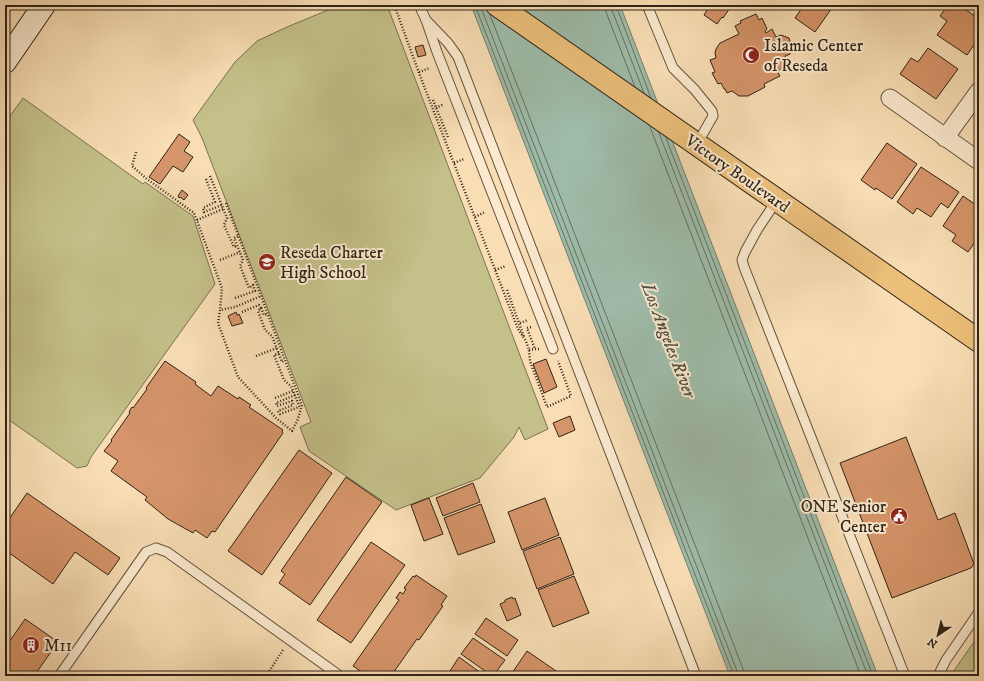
<svg xmlns="http://www.w3.org/2000/svg" width="984" height="681" font-family="'IM FELL DW Pica',serif">
  <rect width="100%" height="100%" fill="#f9deb5"/>
  <filter id="stains"><feTurbulence type="fractalNoise" baseFrequency=".005" numOctaves="4"/><feColorMatrix values="0 0 0 0 .2 0 0 0 0 .09 0 0 0 0 .02 0 0 0 .5 -.17"/></filter>
  <radialGradient id="worn" r=".72"><stop offset=".6" stop-color="#630" stop-opacity="0"/><stop offset="1" stop-color="#630" stop-opacity=".3"/></radialGradient>
  <g fill="#c4c089" stroke="#7a7250">
    <path d="M340,5h47l161,424 -23,11 -6,-13 -5,10 -34,41 -84,32 -87,-59 -9,-24 11,-5 -109,-284 -9,-18 42,-58 22,-21 30,-14z"/>
    <path d="M23,98l120,86 2,-2 48,34 22,68 -124,173 -4,9 -10,2 -72,-51v-294z"/>
    <path d="M979,635v41h-29z"/>
  </g>
  <path fill="#9ebcaa" stroke="#727f6f" d="M471,5h149l258,671h-148z"/>
  <g fill="none" stroke-linecap="round" stroke-linejoin="round">
    <g stroke="#677060" stroke-width="1">
      <path d="M475,5l258,668v3"/>
      <path d="M480,5l257,666 1,5"/>
      <path d="M605,5l1,7 29,75"/>
      <path d="M611,5l1,5 32,83"/>
      <path d="M616,5l1,3 34,90"/>
      <path d="M490,15l253,654 1,7"/>
      <path d="M650,127l211,549"/>
      <path d="M659,133l209,543"/>
      <path d="M666,138l207,538"/>
    </g>
  </g>
  <g fill="#d6956a" stroke="#302317">
    <path d="M700,5h32l-9,13 -1,-1 -5,7 -13,-9 3,-5z"/>
    <path d="M804,5h30l-19,27 -20,-14z"/>
    <path d="M948,5h11l20,14v19l-12,17 -30,-20 10,-14 -7,-5z"/>
    <path d="M756,14l3,6 3,-2 5,11 -2,2 1,2 6,-4 4,8 5,-2 8,3 3,9 -2,7 -5,2 3,7 -6,3 1,2 -6,3 3,5 -16,8 1,3 -17,9h-9l-7,-5 -5,2 -2,-4h-1l-3,-6 -3,1 -6,-11 3,-1 -5,-12 6,-2 -1,-5 1,-4 4,-6 19,-9 -4,-8 6,-3 -1,-2z"/>
    <path d="M423,45l3,10 -8,2 -3,-10z"/>
    <path d="M928,48l30,21 -22,30 -36,-25 11,-16 7,4z"/>
    <path d="M179,134l11,8 -6,9 9,6 -10,15 -10,-6 -13,18 -11,-7z"/>
    <path d="M887,143l30,21 -25,35 -16,-11 -1,2 -14,-10z"/>
    <path d="M921,167l38,25 -11,16 -7,-5 -10,14 -14,-9 -4,6 -16,-12z"/>
    <path d="M182,190l6,5 -4,5 -4,-3 -1,1 -1,-2z"/>
    <path d="M963,196l16,11v29l-11,16 -16,-11 4,-6 -13,-9z"/>
    <path d="M236,312l1,3 2,-1 4,9 -11,3 -4,-10z"/>
    <path d="M546,359l11,28 -13,6 -11,-29z"/>
    <path d="M165,361l31,21 -1,2 16,12 7,-10 20,13 1,-2 12,8 -2,2 34,23 -1,1 1,2 -68,99 -3,-1 -5,7 -12,-8 -2,3 -25,-14 -23,-19 2,-3 -36,-26 7,-10 -14,-10 8,-10 -1,-1 19,-27 -1,-1 3,-5 1,1 14,-19 -1,-1z"/>
    <path d="M570,416l5,14 -16,7 -6,-14z"/>
    <path d="M906,437l32,83 17,-7 19,51 -3,4 -79,30 -52,-135z"/>
    <path d="M299,450l33,23 -70,102 -34,-24z"/>
    <path d="M346,477l36,25 -72,103 -31,-22 6,-9 -4,-3z"/>
    <path d="M473,483l7,19 -37,14 -7,-18z"/>
    <path d="M27,493l93,65 -12,17 -33,-23 -22,32 -48,-34v-25z"/>
    <path d="M429,498l14,36 -19,7 -13,-36z"/>
    <path d="M545,498l14,37 -37,15 -14,-38z"/>
    <path d="M481,504l14,38 -37,13 -14,-37z"/>
    <path d="M560,537l14,37 -37,15 -14,-38z"/>
    <path d="M371,542l34,23 -54,78 -34,-23z"/>
    <path d="M416,575l31,21 -6,9 2,1 -24,34 -2,-1 -26,37h-23l-15,-10 46,-66 -3,-2 4,-6 3,2 3,-5 -2,-1 9,-12 2,1z"/>
    <path d="M574,576l15,37 -36,14 -15,-37z"/>
    <path d="M512,597l1,2 2,-1 6,17 -14,6 -7,-17 5,-2v-2z"/>
    <path d="M486,618l32,22 -11,16 -32,-22z"/>
    <path d="M25,619l33,23 -24,34h-21l-8,-5v-23z"/>
    <path d="M473,638l32,22 -12,16h-1l-31,-22z"/>
    <path d="M527,651l32,22 -2,3h-47z"/>
    <path d="M459,657l26,19h-35l-2,-2z"/>
  </g>
  <g fill="none" stroke-linecap="round" stroke-linejoin="round">
    <defs>
      <g id="lane">
        <path d="M419,5l7,15 11,32 116,297"/>
        <path d="M647,5l26,63 22,22 17,21 1,5 -16,28"/>
        <path d="M426,20l22,23 10,14 238,619"/>
        <path d="M777,200l-20,30 -12,22 -3,8 2,7 161,409"/>
        <path d="M59,676l87,-124 10,-4 11,4 173,124"/>
        <path d="M938,676l8,-16 33,-48"/>
      </g>
      <g id="street">
        <path d="M890,98l89,63"/>
        <path d="M945,138l34,-47"/>
      </g>
      <path id="secondary" d="M5,62l39,-57"/>
      <path id="primary" d="M497,5l482,336"/>
    </defs>
    <use href="#lane" stroke="#62523e" stroke-width="11"/>
    <use href="#street" stroke="#62523e" stroke-width="19"/>
    <use href="#secondary" stroke="#302317" stroke-width="24"/>
    <use href="#primary" stroke="#302317" stroke-width="24"/>
    <g stroke="#302317" stroke-width="2.5" stroke-dasharray="1 2" stroke-linecap="butt">
      <path d="M395,7l24,66 99,256 8,12 3,9 1,11 17,46 24,-11 -13,-35"/>
      <path d="M419,72l11,-4"/>
      <path d="M433,100l15,37"/>
      <path d="M436,108l8,-4"/>
      <path d="M136,152l-4,14 15,13 47,34 28,75 -2,22"/>
      <path d="M454,163l10,-4"/>
      <path d="M210,176l17,42 -3,7 10,22 3,-1"/>
      <path d="M206,179l9,23 -12,6 1,4 18,-7"/>
      <path d="M226,203l76,202 -4,14 -6,12 -16,-13 -38,-41 -20,-54 2,-13 15,-3 26,-11"/>
      <path d="M475,217l10,-5"/>
      <path d="M197,220l26,-11"/>
      <path d="M220,260l20,-8"/>
      <path d="M495,270l11,-4"/>
      <path d="M507,290l17,47"/>
      <path d="M235,298l20,-7 -2,-6 -4,3 -9,-22 3,-6 -9,-22 4,-2"/>
      <path d="M261,308l3,7 4,-1"/>
      <path d="M242,312l17,-7 2,3 -3,3 7,19 7,6 10,26 3,-2"/>
      <path d="M520,323l8,-3"/>
      <path d="M531,327l-4,1 8,21"/>
      <path d="M529,350l6,-1h4"/>
      <path d="M279,353l-5,2 10,25 7,6 9,22"/>
      <path d="M256,356l21,-8"/>
      <path d="M295,395l-19,8 1,3 15,-5 1,4 -15,6 2,3 19,-7"/>
      <path d="M275,398l18,-7"/>
      <path d="M266,676l17,-26"/>
    </g>
    <use href="#lane" stroke="#fbeacf" stroke-width="9"/>
    <use href="#street" stroke="#fbeacf" stroke-width="17"/>
    <use href="#secondary" stroke="#fbeacf" stroke-width="22"/>
    <use href="#primary" stroke="#ecbf7a" stroke-width="22"/>
  </g>
  <defs>
    <symbol id="mosque-disc" viewBox="-11 -11 22 22"><circle r="9.5" fill="#8f2418" stroke="#fbeacf"/><path d="M3.5-4.9A6 6 0 1 0 3.5 4.9A5 5 0 1 1 3.5-4.9Z" fill="#fff"/></symbol>
    <symbol id="school-disc" viewBox="-11 -11 22 22"><circle r="9.5" fill="#8f2418" stroke="#fbeacf"/><path d="M0-5L7-2L0 1L-7-2ZM-4 1L0 2.5L4 1V4Q0 6-4 4Z" fill="#fff"/></symbol>
    <symbol id="civic-disc" viewBox="-11 -11 22 22"><circle r="9.5" fill="#8f2418" stroke="#fbeacf"/><path d="M-.6-6.5H3V-4.5H.6V-3L4-1V1h2V6H-6V1h2V-1L-.6-3ZM-1.2 2.5V6h2.4V2.5Z" fill="#fff"/></symbol>
    <symbol id="building-disc" viewBox="-11 -11 22 22"><circle r="9.5" fill="#8f2418" stroke="#fbeacf"/><path d="M-4-6H4V6H1V3H-1V6H-4ZM-2.5-4.3h1.7v1.8h-1.7ZM.8-4.3h1.7v1.8H.8ZM-2.5-1h1.7V.8h-1.7ZM.8-1h1.7V.8H.8Z" fill="#fff"/></symbol>
  </defs>
  <g fill-rule="evenodd">
    <use href="#mosque-disc" x="741" y="45" width="20" height="20"/>
    <use href="#school-disc" x="257" y="252" width="20" height="20"/>
    <use href="#civic-disc" x="889" y="506" width="20" height="20"/>
    <use href="#building-disc" x="21" y="635" width="20" height="20"/>
  </g>
  <g text-anchor="middle" stroke-width="4" stroke-linejoin="round" paint-order="stroke">
    <g font-size="17" fill="#302317" stroke="#fbeacf" text-anchor="start">
      <text x="764" y="51">Islamic Center<tspan x="764" dy="20">of Reseda</tspan></text>
      <text x="280" y="258">Reseda Charter<tspan x="280" dy="20">High School</tspan></text>
      <text x="886" y="512" text-anchor="end">ONE Senior<tspan x="886" dy="20">Center</tspan></text>
      <text x="44" y="651">M11</text>
    </g>
    <g font-size="17" fill="#302317" stroke="#fbeacf">
      <text transform="translate(738 173) rotate(35)" y="6">Victory Boulevard</text>
    </g>
    <g font-size="18" font-style="italic" fill="#515143" stroke="#fbeacf">
      <text transform="translate(669 340) rotate(69)" y="6">Los Angeles River</text>
    </g>
  </g>
  <rect width="984" height="681" fill="none" stroke="#f9deb5" stroke-width="20"/>
  <rect x="6" y="6" width="972" height="669" fill="none" stroke="#302317" stroke-width="2"/>
  <rect x="10" y="10" width="964" height="661" fill="none" stroke="#302317"/>
  <g transform="translate(938 635) rotate(215)" stroke="#fbeacf" stroke-width="3" paint-order="stroke">
  <path d="M0-3L7 15L0 10L-7 15Z" fill="#302317"/>
  <text y="-6" font-size="11" font-weight="bold" text-anchor="middle" fill="#302317">N</text>
  </g>
  <rect width="100%" height="100%" filter="url(#stains)"/>
  <rect width="100%" height="100%" fill="url(#worn)"/>
</svg>
